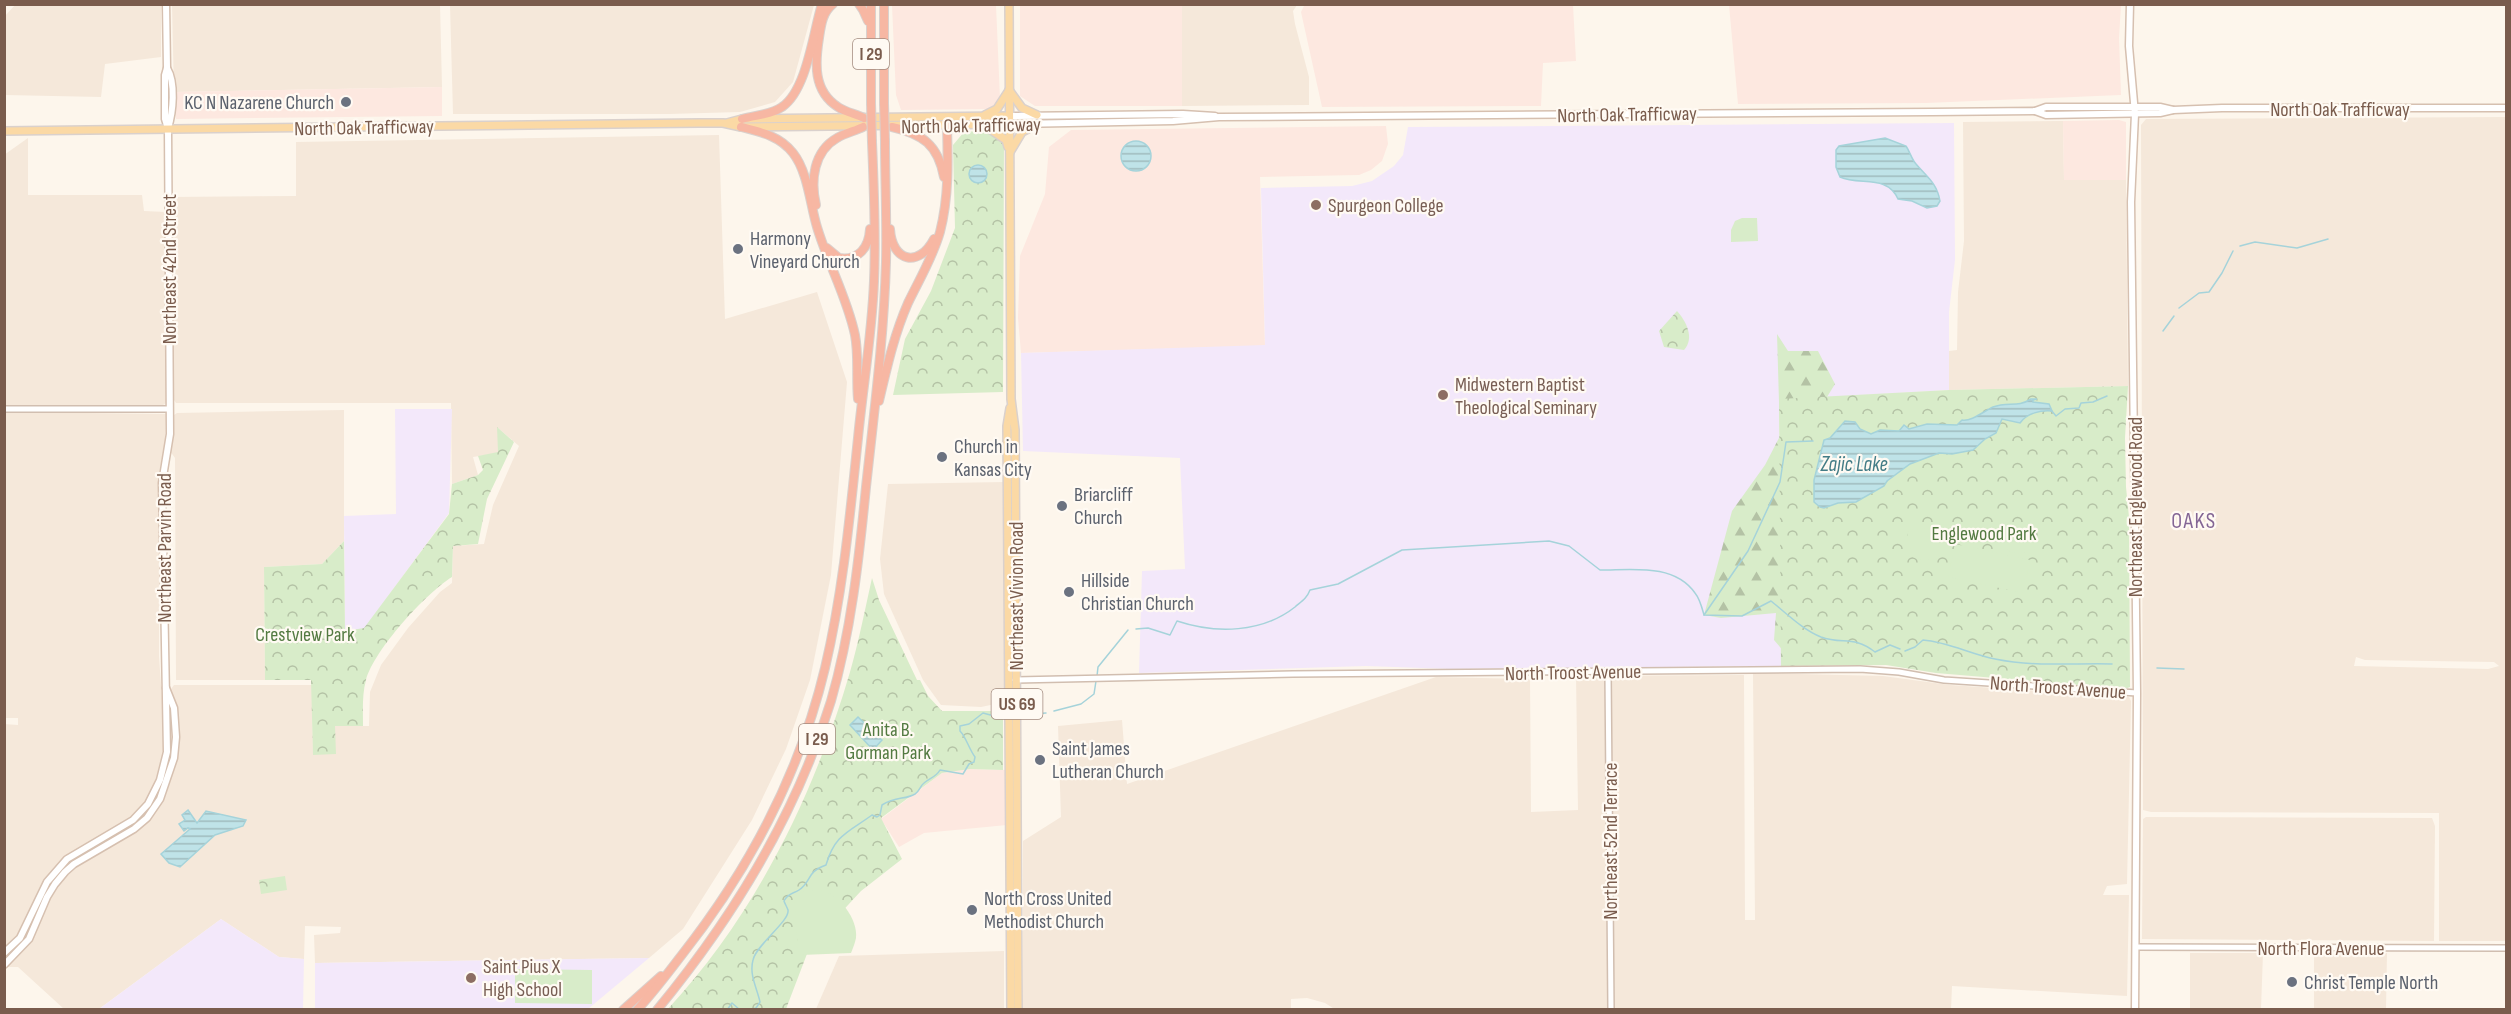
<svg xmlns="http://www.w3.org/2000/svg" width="2511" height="1014" font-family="'Sofia Sans Condensed',sans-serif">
  <defs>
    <pattern id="forest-firs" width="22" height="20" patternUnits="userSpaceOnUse" patternTransform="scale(1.5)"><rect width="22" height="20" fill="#d8ecc9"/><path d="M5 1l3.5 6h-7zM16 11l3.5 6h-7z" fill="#b4c2a5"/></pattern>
    <pattern id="park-crowns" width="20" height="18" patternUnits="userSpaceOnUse" patternTransform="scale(1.5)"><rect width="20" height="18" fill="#d8ecc9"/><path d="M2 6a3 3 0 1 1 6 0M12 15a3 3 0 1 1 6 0" fill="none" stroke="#b4c2a5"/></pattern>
    <pattern id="water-rules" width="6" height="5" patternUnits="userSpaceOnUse" patternTransform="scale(1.5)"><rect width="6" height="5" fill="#bfe3e8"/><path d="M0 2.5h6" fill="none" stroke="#a0bbbe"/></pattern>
  </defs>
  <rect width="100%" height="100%" fill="#fdf6ec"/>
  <g fill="#f5e8da" fill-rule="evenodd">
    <path d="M16,4l145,1v52l-56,7 -4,33 -96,-2v-79z"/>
    <path d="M363,4l77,1 2,82 -268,5 -2,-87z"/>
    <path d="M450,5v-1l364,1 -21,77 -18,20 -35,10 -71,2h-216z"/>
    <path d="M1182,5h115l-4,6 2,13 14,53v28l-127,1z"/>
    <path d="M2506,117v824h-67v-128l-288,-1 -8,-2 -2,-685 5,-6zM2356,657l9,3 129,2 5,4 -11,3 -134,-3z"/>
    <path d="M2063,121l1,59h62l2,206 -179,4v-39l8,-1 1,-58 6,-51 -1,-119z"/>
    <path d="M719,135l6,184 92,-27 30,90 -16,193 -21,105 -24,69 -34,71 -69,109 -34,29 -334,5 -1,-28 26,-2 1,-6 -36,-1 -1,33 -25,-2 -58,-38 -122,90h-35l-46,-42h-13l-1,-243 14,1v-7h-14l1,-306 161,2 -1,29 -6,30v183l4,59h14l-6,-26 3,-4h138l1,69 21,-28h35l1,-34 11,-27 27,-37 32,-36 12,-9 1,-37 31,-2 9,-39 26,-59 -21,-18v25l-25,4 5,18 -26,9 -1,-81h-275l-4,-6 -1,-200 125,-1v-54z"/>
    <path d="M28,138v57h114l2,16 22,1v191l-3,2h-158l-1,-250z"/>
    <path d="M344,410v131l-22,23 -58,3 1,113h-89l-1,-222 -5,-7 4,-36 3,-2z"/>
    <path d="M1004,482l1,220 -24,5 -40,-2 -18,-25 -39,-86 -4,-35 8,-75z"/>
    <path d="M1753,673l130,3 67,9 179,12 2,4 -4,183 -20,2 -4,9h26l-2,101 -175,-10 -1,24h-615l-11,-7 -18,-5 -16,1v11l-268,-1v-168l38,-24 -3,-91 64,-6 5,64 309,-107 94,2 1,133 47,-2 -2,-134 168,-1 1,245h10z"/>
    <path d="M2146,817l286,1 3,8 -1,115 -292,-2 1,-120z"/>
    <path d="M1004,951v58h-188l23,-53z"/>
    <path d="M2314,952l73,1 -1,56h-72z"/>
    <path d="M2190,953h73l-2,56h-71z"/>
  </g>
  <g fill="#fde8e0">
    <path d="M1305,4l268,1 3,56 -33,2 -2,43 -219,1 -21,-95z"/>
    <path d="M892,5h104l4,94 -9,10 -90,1 -5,-15z"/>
    <path d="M1020,5h162v101h-147l-15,-10z"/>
    <path d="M1729,5h392l-2,33 2,57 -195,8 -188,1z"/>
    <path d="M442,87v29l-266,3 -2,-27z"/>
    <path d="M2119,120l7,2v58h-62l-1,-59z"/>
    <path d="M1386,126l2,18 -6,17 -11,9 -12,5 -99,2 5,169 -244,7 -3,-35 2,-62 25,-62 4,-47 22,-17z"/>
    <path d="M970,769l37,1v55l-83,8 -25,14 -18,-28 61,-46z"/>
  </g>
  <g fill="#f3e8fa">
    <path d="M1954,123l1,137 -6,52v78l-170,10 2,266 -330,3 -85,-3 -227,7 3,-102 43,-2 -5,-111 -157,-7 -2,-98 244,-8 -4,-157 91,-2 20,-5 22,-15 9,-11 5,-28z"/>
    <path d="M395,409h57l-3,104 -85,116 -19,3 -1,-116 52,-2z"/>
    <path d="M221,919l58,38 25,2 -1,50h-204z"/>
    <path d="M649,958l-61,51 -273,1v-47z"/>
  </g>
  <path fill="url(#forest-firs)" d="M1777,334l11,17h30l17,33 -27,44 -22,226 -12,-14 2,-27 -55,5 -17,-3 28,-104 33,-46 15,-29z"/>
  <g fill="url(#park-crowns)">
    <path d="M991,130l13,10 -1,252 -110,3 12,-56 26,-48 24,-63 -2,-83 11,-13z"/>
    <path d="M1677,311c9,10 18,27 7,39l-20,-3 -5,-16z"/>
    <path d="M2128,386l-3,52 1,49 3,30 1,170 -5,2 -189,-16 -50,-8 -105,1 -2,-267 170,-9z"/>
    <path d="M497,427l17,15 -27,57 -9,45 -25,2 -1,31c-26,16 -78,73 -86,103 -4,14 -3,31 -3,46h-28l1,28 -23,1 -2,-75h-46l-1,-113 58,-3 22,-23 1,90 19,-3 85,-114 3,-30 26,-9 5,-5 -5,-14 20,-4z"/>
    <path d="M872,578l7,22 38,80h3l8,16 14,15h61v59l-33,-1 -28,4 -61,45 21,41 -41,32 -51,55 -24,63 -119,1c89,-96 147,-215 183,-338 9,-31 15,-63 22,-94z"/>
    <path d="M285,876l2,14 -26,4 -2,-14z"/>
  </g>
  <g fill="#d8ecc9">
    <path d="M1742,218h15l1,23 -27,1v-12l4,-9z"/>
    <path d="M2031,522l3,3 -2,24c-10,6 -19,6 -29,-2v-17l3,-5z"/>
    <path d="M1933,528c14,17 2,41 -20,29l-6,-24 2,-3z"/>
    <path d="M1955,544l75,16 -7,33 -75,-16z"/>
    <path d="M821,890c18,4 37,29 35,48 -1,5 -3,10 -5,15l-50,2 -3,-2 -4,-60z"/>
    <path d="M515,969l77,1v34l-77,-1z"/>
  </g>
  <g fill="url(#water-rules)" stroke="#a5d3da" stroke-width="1.5">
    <path d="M1885,138l21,8c4,6 6,14 10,18 11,13 21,19 24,37l-3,5 -10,2 -15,-7 -14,-2c-11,-25 -38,-13 -58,-22l-4,-10v-17l3,-4z"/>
    <circle cx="1136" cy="156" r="15"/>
    <circle cx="978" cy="174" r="9"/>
    <path d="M2031,399h6l-4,1v2l16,2 3,7c-11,-1 -25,2 -32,12l-18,-4 -6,14 -11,6 -12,11 -21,4 -13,-1 -29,11 -23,17 -3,5 -28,16 -18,1 -14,5 -4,-1 -6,-5v-22l10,-40 6,-2 15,-17 10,1 5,7 11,5 9,-4 19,1 5,-6 5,4 18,-5 30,1 5,-5c9,2 22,-9 31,-13 15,-6 24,1 38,-8z"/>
    <path d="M858,717l24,23 -9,10 -23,-25z"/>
    <path d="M188,810l9,13 9,-12 40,9 -3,6 -28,9 -35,32 -11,-4 -8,-9 29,-25 -2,-1 -4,3 -5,-7 6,-4 -3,-5z"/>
  </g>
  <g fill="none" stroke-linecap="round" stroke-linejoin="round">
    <g stroke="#a5d3da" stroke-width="1.5">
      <path d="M2240,246l15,-4 42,6 31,-9"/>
      <path d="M2179,308l20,-15 10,-1 13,-19 11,-22"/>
      <path d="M2163,331l11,-15"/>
      <path d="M2051,410l5,6 9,-7 14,-1 2,-5 12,-1 14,-6"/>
      <path d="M1704,615l44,-64 32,-69 6,-40 27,-1"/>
      <path d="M1136,629l12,-1 22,7 7,-14c39,13 85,12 118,-14 7,-6 12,-9 15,-17l28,-6 64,-34 147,-9 20,5 31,24c32,0 74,-7 95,23 5,6 7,15 9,22l38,1 29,-15c15,12 32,29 50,36 22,8 32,-2 54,15l15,-7 10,4"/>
      <path d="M1905,651l10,-4 8,-7c25,2 47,14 72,19 39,8 78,4 117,5"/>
      <path d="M2157,668l27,1"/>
      <path d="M1097,676l1,-9 30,-37"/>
      <path d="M1054,711l27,-7 13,-10 2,-13"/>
      <path d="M1020,715l26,-2"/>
      <path d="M727,1010l5,-7 8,7"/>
      <path d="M751,1010l5,-2 4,-6c-3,-14 -11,-27 -7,-42 3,-15 37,-39 35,-50 -1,-3 -3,-6 -4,-9 4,-8 9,-7 15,-11 13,-9 7,-18 27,-25 9,-31 23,-33 46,-50l5,2 3,-2 2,-10c14,-9 23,-5 33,-11 5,-3 5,-8 9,-11 6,-5 12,-6 16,-13l23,4 6,-10 5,-2 1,-5c-6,-8 -9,-20 -15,-26v-5l9,-2 14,-11 11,3 11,-1"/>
    </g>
    <defs>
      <g id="tertiary">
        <path d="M4,409h165"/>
        <path d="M1608,672l3,338"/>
        <path d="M1015,680l278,-6 567,-5 39,3 45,8 193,13"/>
        <path d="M2136,947l370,1"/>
      </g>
      <g id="secondary">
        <path d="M2130,4l-1,42 6,68 -4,88 6,491 -2,317"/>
        <path d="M167,68c9,15 6,44 1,60"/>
        <path d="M2035,111l11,4 114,-2 13,-3 49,-2h284"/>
        <path d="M1009,116l174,-2 32,2"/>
        <path d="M1010,124l163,-3 46,-4 713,-5 103,-1 11,-4h114l13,3"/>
        <path d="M4,953l16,-15 27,-56 20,-23 66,-39 15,-16 12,-24 7,-28 -5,-269 8,-49 -2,-305 -3,-10v-44l2,-7 -1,-64"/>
        <path d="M4,965l25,-26 18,-42 8,-13 10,-12 9,-8 60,-35 13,-11 13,-19 14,-41 2,-21 -2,-29 -8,-20"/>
      </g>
      <g id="primary">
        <path d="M1009,4l2,395 4,31 3,580"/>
        <path d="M1009,90l13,18 15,7"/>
        <path d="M985,115l12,-6 11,-17"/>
        <path d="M727,123l15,-4 267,-3"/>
        <path d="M987,127l19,13 2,7"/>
        <path d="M4,131l695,-8h24l18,4 269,-3"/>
        <path d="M1010,152l12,-20 15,-8"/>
        <path d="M1010,408l-3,18 4,584"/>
      </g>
      <g id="motorway">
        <path d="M833,4c-11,9 -12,21 -14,34 -4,25 -6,53 19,69 7,5 18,7 26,11"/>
        <path d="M859,4l4,6 5,11"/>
        <path d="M871,4v99"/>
        <path d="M884,4v99"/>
        <path d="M742,119c13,-4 29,-4 40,-12 25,-17 31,-74 40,-103"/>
        <path d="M741,127c20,5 39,9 52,26 15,19 17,51 24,74 11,37 30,70 38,108 4,21 1,42 3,64"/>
        <path d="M892,127c31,7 46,18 52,50"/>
        <path d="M816,205c-6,-25 -2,-54 21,-67 8,-5 18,-7 26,-11"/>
        <path d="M890,229c2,33 29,39 44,10"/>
        <path d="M827,248l12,10c20,3 30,-11 31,-29"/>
        <path d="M879,401c8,-34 15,-66 29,-98 11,-23 25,-46 32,-71 9,-35 8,-70 7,-106"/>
        <path d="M623,1010l38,-34"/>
        <path d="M637,1010c16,-17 30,-36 44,-54 67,-85 119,-183 144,-288 18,-76 25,-153 33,-230 5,-52 14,-104 16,-157 2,-46 0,-93 -2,-139"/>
        <path d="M657,1010c75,-91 139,-195 174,-309 20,-69 28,-142 35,-214 8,-74 18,-151 20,-225 1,-41 -1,-81 -1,-121"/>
      </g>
    </defs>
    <use href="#tertiary" stroke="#d1beb0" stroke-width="8"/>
    <use href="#secondary" stroke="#d6c0b0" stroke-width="9"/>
    <use href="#primary" stroke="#dad1cd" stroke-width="10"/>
    <use href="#motorway" stroke="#dad1cd" stroke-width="10"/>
    <use href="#tertiary" stroke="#fff" stroke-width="5"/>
    <use href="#secondary" stroke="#fff" stroke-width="6"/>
    <use href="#primary" stroke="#fbd9a5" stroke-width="7"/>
    <use href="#motorway" stroke="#f7b7a3" stroke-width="8"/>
    <defs>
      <g id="motorway-bridge">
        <path d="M871,103l1,39"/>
        <path d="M884,103l1,38"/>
      </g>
    </defs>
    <use href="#motorway-bridge" stroke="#dad1cd" stroke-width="10" stroke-linecap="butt"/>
    <use href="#motorway-bridge" stroke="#f7b7a3" stroke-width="8"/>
  </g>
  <g fill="#6b7280" stroke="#fffaf3" stroke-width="2">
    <circle cx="346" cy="102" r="6"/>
    <circle cx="738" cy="249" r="6"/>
    <circle cx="942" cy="457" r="6"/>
    <circle cx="1062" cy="506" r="6"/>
    <circle cx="1069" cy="592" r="6"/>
    <circle cx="1040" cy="760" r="6"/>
    <circle cx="972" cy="910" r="6"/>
    <circle cx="2292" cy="982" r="6"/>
  </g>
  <g fill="#8d6e63" stroke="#fffaf3" stroke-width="2">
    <circle cx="1316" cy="205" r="6"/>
    <circle cx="1443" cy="395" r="6"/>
    <circle cx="471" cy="978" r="6"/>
  </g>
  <g text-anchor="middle" stroke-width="4.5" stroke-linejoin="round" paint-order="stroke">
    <g fill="#fffaf3" stroke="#a28b7f" stroke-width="1.5">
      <rect x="853" y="39" width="36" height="30" rx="4.5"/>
      <rect x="991.5" y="689" width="51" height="30" rx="4.5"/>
      <rect x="799" y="724" width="36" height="30" rx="4.5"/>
    </g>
    <g font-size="18" font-weight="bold" fill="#7a5c4d">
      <text x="871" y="60">I 29</text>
      <text x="1017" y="710">US 69</text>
      <text x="817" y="745">I 29</text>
    </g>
    <g font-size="20" fill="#5b616d" stroke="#fffaf3" text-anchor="start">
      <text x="334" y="109" text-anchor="end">KC N Nazarene Church</text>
      <text x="750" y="245">Harmony<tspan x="750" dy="23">Vineyard Church</tspan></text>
      <text x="954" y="453">Church in<tspan x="954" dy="23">Kansas City</tspan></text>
      <text x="1074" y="501">Briarcliff<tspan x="1074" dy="23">Church</tspan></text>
      <text x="1081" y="587">Hillside<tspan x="1081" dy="23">Christian Church</tspan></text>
      <text x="1052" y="755">Saint James<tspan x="1052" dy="23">Lutheran Church</tspan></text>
      <text x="984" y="905">North Cross United<tspan x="984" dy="23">Methodist Church</tspan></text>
      <text x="2304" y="989">Christ Temple North</text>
    </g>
    <g font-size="20" fill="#7a5c4d" stroke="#fffaf3">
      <text x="2340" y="116">North Oak Trafficway</text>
      <text transform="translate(1627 114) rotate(-1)" y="7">North Oak Trafficway</text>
      <text transform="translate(971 125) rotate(-1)" y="7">North Oak Trafficway</text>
      <text transform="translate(364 127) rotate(-1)" y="7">North Oak Trafficway</text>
      <text transform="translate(169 269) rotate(-90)" y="7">Northeast 42nd Street</text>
      <text transform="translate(2135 507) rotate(-90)" y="7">Northeast Englewood Road</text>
      <text transform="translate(164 548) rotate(-90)" y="7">Northeast Parvin Road</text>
      <text transform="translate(1016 596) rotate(-90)" y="7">Northeast Vivion Road</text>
      <text transform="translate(1573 672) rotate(-1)" y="7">North Troost Avenue</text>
      <text transform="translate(2058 687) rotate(4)" y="7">North Troost Avenue</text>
      <text transform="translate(1610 841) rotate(-90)" y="7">Northeast 52nd Terrace</text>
      <text x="2321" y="955">North Flora Avenue</text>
    </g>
    <g font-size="20" fill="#785e54" stroke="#fffaf3" text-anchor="start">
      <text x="1328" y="212">Spurgeon College</text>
      <text x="1455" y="391">Midwestern Baptist<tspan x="1455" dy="23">Theological Seminary</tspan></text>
      <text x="483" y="973">Saint Pius X<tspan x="483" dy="23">High School</tspan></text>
    </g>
    <g font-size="20" fill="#537a41" stroke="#fffaf3">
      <text x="1984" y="540">Englewood Park</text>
      <text x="305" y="641">Crestview Park</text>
      <text x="888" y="736">Anita B.<tspan x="888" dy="23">Gorman Park</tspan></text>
    </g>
    <g font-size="21" font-style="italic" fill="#437c86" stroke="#fffaf3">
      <text x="1854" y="471">Zajic Lake</text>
    </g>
    <g font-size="22" letter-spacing="1.5" fill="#846695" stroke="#fffaf3">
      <text x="2194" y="528">OAKS</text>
    </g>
  </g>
  <rect width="2511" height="1014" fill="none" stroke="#7a5c4d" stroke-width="12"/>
</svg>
